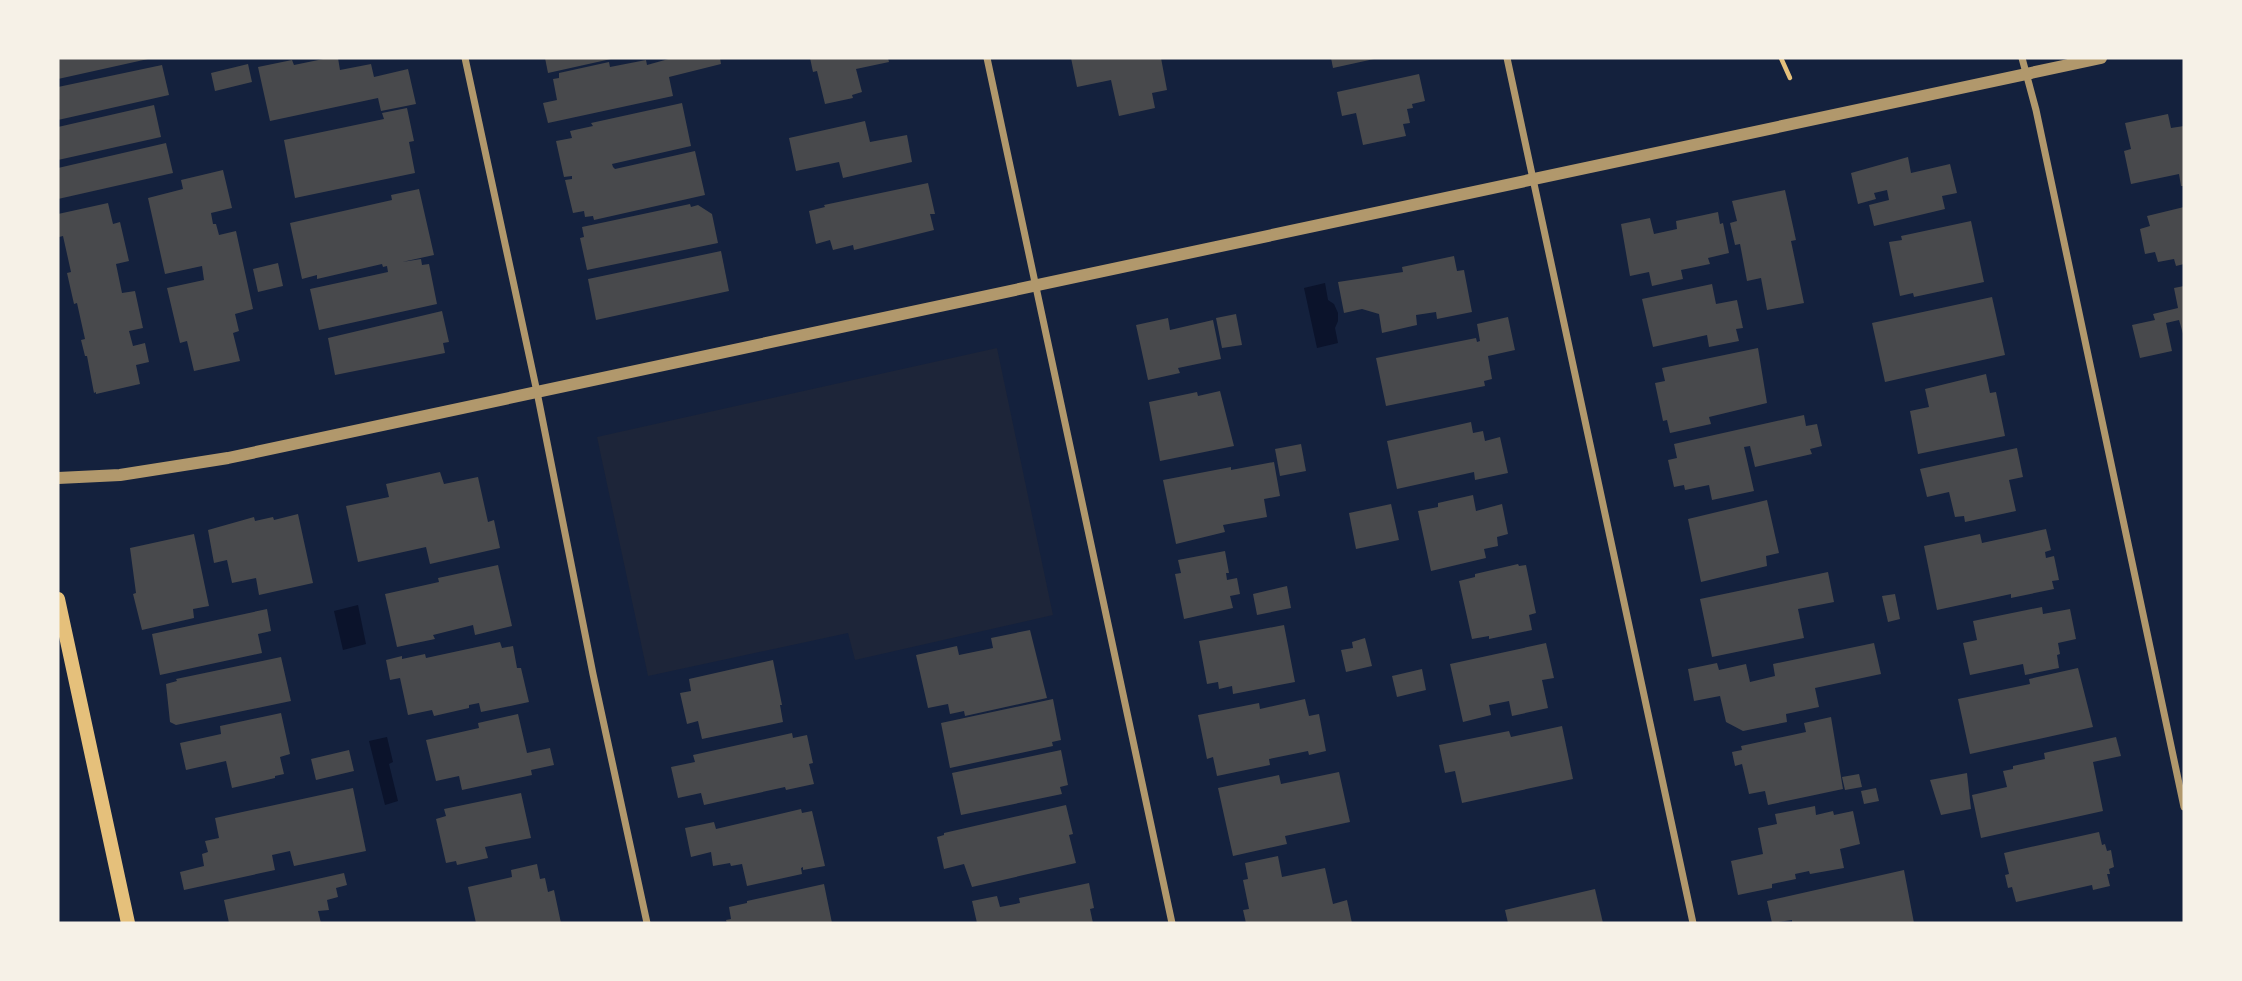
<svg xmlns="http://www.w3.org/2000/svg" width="2242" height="981" font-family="Mulish,sans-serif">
  <rect width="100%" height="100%" fill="#14213d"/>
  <path fill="#1d2539" d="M997,348l56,267 -198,45 -7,-27 -200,43 -51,-239z"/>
  <g fill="#0b132b">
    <path d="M1325,283l3,17 6,4 4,9v8l-3,7 3,15 -21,5 -13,-60z"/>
    <path d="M358,605l8,39 -23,6 -9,-39z"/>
    <path d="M387,737l6,25 -4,2 9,37 -13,4 -16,-64z"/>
  </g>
  <g fill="#48494c">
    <path d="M58,58h90v1l-90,20z"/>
    <path d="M328,58h10l2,12 31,-6 3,13 34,-8 8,35 -35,7 -3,-13 -108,23 -12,-54 34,-7 2,5z"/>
    <path d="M545,58h65l1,1 -63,14z"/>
    <path d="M672,58h48l1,6 -52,13 4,19 -125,27 -5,-20 14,-3 -4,-21 6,-1v-5l50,-11 1,5 36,-7 1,5z"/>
    <path d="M810,58h78l1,4 -33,7 6,23 -10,3 1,3 -28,6 -8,-33 -4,1z"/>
    <path d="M1071,58h90l6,32 -15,3 3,15 -36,8 -8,-36 -34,7z"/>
    <path d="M1331,58h43v1l-41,9z"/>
    <path d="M248,64l4,18 -37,9 -4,-18z"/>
    <path d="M162,65l7,30 -111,25v-33z"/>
    <path d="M1419,74l6,27 -13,3 1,4 -6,1 3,14 -7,1 3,12 -43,9 -7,-32 -14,3 -5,-24z"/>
    <path d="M682,103l9,43 -79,18 1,3 2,2 80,-18 10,44 -111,25 -1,-4 -8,1 -1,-6 -11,2 -8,-33 7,-1v-3l-8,1 -8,-36 16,-3 -2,-7 23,-5 -2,-3z"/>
    <path d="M154,105l7,32 -103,23v-33z"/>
    <path d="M407,108l7,33 -5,1 6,31 -120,25 -11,-58 100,-21 -2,-6z"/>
    <path d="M2168,114l3,14 13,-2v60h-3l-2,-12 -48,10 -7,-33 7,-2 -6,-26z"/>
    <path d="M865,121l5,21 37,-7 5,27 -69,16 -4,-16 -43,9 -7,-33z"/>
    <path d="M166,143l7,30 -115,26v-31z"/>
    <path d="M1908,157l3,16 39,-9 7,29 -15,3 3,13 -71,17 -5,-21 20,-5 -2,-10 -13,3 2,6 -18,5 -7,-31z"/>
    <path d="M223,170l9,38 -21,5 2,11h3l3,11 17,-4 17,78 -18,5 4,17 -6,2 7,28 -46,10 -7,-30 -7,2 -13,-55 37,-8 -2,-14 -37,8 -17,-76 35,-9 -2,-9z"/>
    <path d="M928,183l7,31h-5l4,16 -80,20 -1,-5 -20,5 -3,-10 -14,4 -7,-33 16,-4 -1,-2z"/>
    <path d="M419,189l15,66 -32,7 19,-3 1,6 7,-1 8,40 -118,26 -9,-41 78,-17 -1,-6 -4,1 -1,-3 -65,15v-4l-15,4 -12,-56 102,-23 -1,-5z"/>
    <path d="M1785,190l11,50 -5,1 13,62 -37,7 -6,-32 -14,3 -7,-37 -5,1 -5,-22 7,-2 -5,-20z"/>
    <path d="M108,203l5,21 7,-2 9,39 -13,3 6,29 13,-2 8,37 -14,3 4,15 12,-3 4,19 -13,3 4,19 -44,10v-2l-2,1 -7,-37h-2l-4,-16 4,-1 -8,-36 -3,1 -7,-31 4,-1 -8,-36 -4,1 -1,-23z"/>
    <path d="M690,204l1,3 7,-2 14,9 6,29 -131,27 -7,-32 4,-1 -2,-10z"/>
    <path d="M2184,207v57l-8,2 -2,-7 -16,3 -3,-10 -10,2 -5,-25 10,-3 -3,-10z"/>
    <path d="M1718,212l2,12 3,-1 6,30 -21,5 2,6 -29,6 2,9 -31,7 -3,-14 -19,4 -9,-52 29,-6 4,16 23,-5 -1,-8z"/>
    <path d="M1971,221l13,61 -70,15 -1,-4 -13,3 -11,-54 13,-2 -1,-4z"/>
    <path d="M721,251l8,40 -133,29 -8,-41z"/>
    <path d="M1454,256l3,15 7,-1 8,42 -35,7 -1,-7 -20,3 1,10 -35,8 -3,-19 -17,-5 -18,4 -6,-31 65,-10 -1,-5z"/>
    <path d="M278,263l5,23 -25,6 -5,-23z"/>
    <path d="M1712,284l4,20 21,-4 6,28 -7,1 3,12 -30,6 -2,-12 -54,12 -11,-48z"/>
    <path d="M2184,286v51l-5,-17 -13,3 6,28 -32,7 -8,-33 23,-5 -2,-6 25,-6 -4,-20z"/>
    <path d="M1992,297l13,58 -120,27 -13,-59z"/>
    <path d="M442,311l7,31 -6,1 2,10 -110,22 -7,-37z"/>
    <path d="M1236,314l6,31 -20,3 -6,-30z"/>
    <path d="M1508,317l7,33 -27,6 4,23 -8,2 1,5 -99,20 -10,-48 100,-20 1,4 3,-1 -3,-17z"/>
    <path d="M1168,318l2,12 43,-10 8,39 -43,9 2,5 -32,7 -12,-55z"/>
    <path d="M1758,348l9,55 -58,14 2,7 -41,9 -3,-13 -4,1 -8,-38 10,-2 -3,-13z"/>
    <path d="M1986,374l4,19 6,-1 9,44 -87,18 -8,-43 19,-4 -4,-18z"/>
    <path d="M1220,391l14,55 -74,15 -11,-59 48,-10 1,4z"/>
    <path d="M1804,415l2,11 11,-2 5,22 -12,3 2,5 -57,13 -5,-21 -6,1 10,44 -42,9 -3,-15 -24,5 -1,-5 -10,2 -6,-27 9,-2 -3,-14z"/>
    <path d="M1471,422l2,11 10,-2 2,10 15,-4 8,36 -33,7 -1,-8 -77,17 -10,-48z"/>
    <path d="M1301,444l5,27 -26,5 -5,-27z"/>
    <path d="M2017,448l6,29 -14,3 7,31 -51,11 -1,-6 -9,1 -6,-25 -22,5 -7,-28z"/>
    <path d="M1274,462l6,34 -16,3 3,18 -44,8 2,7 -49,12 -13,-64 68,-13v3z"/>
    <path d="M440,472l4,12 34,-7 10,45 6,-2 6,28 -70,16 -4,-17 -68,15 -12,-56 43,-9 -3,-13z"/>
    <path d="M1473,495l3,16 26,-7 6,30 -11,3 1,9 -14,3 2,9 -55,13 -13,-60 20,-4v-4z"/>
    <path d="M1767,500l12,53 -13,3 1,10 -66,16 -13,-63z"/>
    <path d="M1391,504l8,36 -43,9 -7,-36z"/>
    <path d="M298,514l15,69 -54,12 -3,-17 -24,5 -5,-23 -13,3 -6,-33 46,-13 1,4 18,-4 1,3z"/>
    <path d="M2046,529l5,21 -6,2 1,6 8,-2 5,24 -7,1 2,8 -43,9v-4l-74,16 -13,-64 56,-12 2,9z"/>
    <path d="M194,534l15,72 -16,3 1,9 -52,12 -9,-36 3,-1 -6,-45z"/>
    <path d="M1225,551l4,22h-3l1,7 10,-2 3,16 -10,2 3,12 -49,11 -9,-45 6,-1 -3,-13z"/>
    <path d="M1518,564l1,2 7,-1 10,48 -7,2 3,15 -43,9v-3l-17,3 -13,-58 16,-4v-3z"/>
    <path d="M498,565l14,61 -37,9 -2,-10 -40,10 2,4 -38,8 -12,-53 54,-12 -1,-4z"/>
    <path d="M1828,572l6,30 -36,7 6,29 -92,19 -12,-58z"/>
    <path d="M1287,586l4,22 -34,7 -4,-21z"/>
    <path d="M1895,594l5,25 -12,3 -6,-26z"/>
    <path d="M2042,607l1,7 27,-5 6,30 -18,4 2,11 -3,1 2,13 -34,7 -2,-11 -53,11 -7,-32 14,-3 -4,-19z"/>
    <path d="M267,609l4,22 -13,3 4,19 -102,22 -8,-41z"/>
    <path d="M1284,625l11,57 -62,12 -1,-8 -13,3 -1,-7 -11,2 -8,-43z"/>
    <path d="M1030,630l17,68 -82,18 -1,-5 -14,3 -2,-10 -20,4 -12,-53 41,-9 2,9 34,-7 -2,-10z"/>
    <path d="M1365,638l7,28 -26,6 -5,-22 12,-2 -1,-6z"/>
    <path d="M500,642l2,6 11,-2 4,22h4l8,34 -48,10 -2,-9 -10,2v3l-35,8 -2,-6 -24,5 -8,-37 -10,2 -4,-20 16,-4v3l23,-5 1,4z"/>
    <path d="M1546,643l8,35 -12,2 6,28 -36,8 -3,-15 -20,4 2,10 -28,7 -13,-58z"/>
    <path d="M1874,643l7,31 -66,14 4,19 -33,7 1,8 -44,9 -17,-9 -6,-26 -26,5 -6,-32 29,-6 2,7 27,-6 4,18 25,-6 -2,-12z"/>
    <path d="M281,657l10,44 -115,24 -6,-3 -4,-38 11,-3 -1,-2z"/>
    <path d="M773,660l9,45h-2l3,17 -81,17 -4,-18 -11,3 -7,-31 11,-2 -2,-12z"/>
    <path d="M2078,668l15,59 -123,27 -12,-55 72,-15 -1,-5z"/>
    <path d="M1422,669l4,21 -29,7 -5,-21z"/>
    <path d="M1053,699l8,41 -9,2 1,4 -103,22 -9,-45z"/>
    <path d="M1305,699l4,17 10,-2 7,37 -17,4 -1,-4 -39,8 1,6 -53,11 -4,-19 -6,2 -9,-44 61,-12 1,6z"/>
    <path d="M281,713l9,41 -10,3 4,17 -9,2v2l-43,10 -6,-27 -40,9 -6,-27 41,-9 -1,-8z"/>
    <path d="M518,714l9,39 23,-5 4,17 -23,5 1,5 -70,15 -3,-14 -23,5 -10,-41 53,-12 -1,-5z"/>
    <path d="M1831,717l12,72 -75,16 -3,-14 -16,3 -7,-30 -7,2 -3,-14 10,-2 -1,-4 65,-14 -2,-9z"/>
    <path d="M1562,726l11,53 -111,24 -7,-32 -10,2 -6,-28 70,-14 2,6z"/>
    <path d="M792,733l1,5 14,-3 6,28 -4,1 5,20 -28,6 -1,-3 -81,18 -3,-12 -23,5 -7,-31 24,-5 -2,-7z"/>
    <path d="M2116,737l5,19 -28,6 10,49 -122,27 -9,-43 35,-8 -4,-16 10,-2v-3l32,-7 -1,-6z"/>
    <path d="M349,750l5,21 -38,9 -5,-21z"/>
    <path d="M1061,750l7,35 -8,2 2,7 -101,21 -9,-42z"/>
    <path d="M1339,772l11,50 -65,14 2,8 -54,12 -15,-68 61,-13 2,9z"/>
    <path d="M1967,773l4,36 -30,6 -11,-35z"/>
    <path d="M1859,774l3,13 -17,3 -3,-13z"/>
    <path d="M353,788l13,63 -72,15 -4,-15 -18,4 3,15 -91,20 -4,-18 24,-6 -2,-12 6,-2 -3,-11 14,-3 -4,-20z"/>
    <path d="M1876,788l3,13 -15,3 -3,-13z"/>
    <path d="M521,793l10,45 -46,9 3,11 -31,7 -1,-4 -10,2 -10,-44 10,-3 -2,-7z"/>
    <path d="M1066,805l7,29 -4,1 7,28 -104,24 -8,-23 -20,5 -7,-32 7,-2v-2z"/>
    <path d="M1815,806l1,9 17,-4 1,4 19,-4 7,33 -20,5 4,19 -34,6 -1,-3 -14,3 1,5 -24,5v4l-34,7 -7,-34 32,-7 -5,-26 19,-4 -2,-10z"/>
    <path d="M801,809l1,4 10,-2 13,55 -22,4v-3l-2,1 1,6 -55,12 -5,-22 -11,2 -1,-3 -17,3 -2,-14 -20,5 -6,-29 29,-6 2,7z"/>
    <path d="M2099,832l3,13 3,-1 2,7 4,-1 3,17 -5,2 1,5h-3l3,12 -17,4 -1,-5 -76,17 -4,-15 -4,1 -3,-13 4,-1 -5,-21z"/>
    <path d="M1278,856l4,21 43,-9 8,36 14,-4 5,23h-106l-3,-13 6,-1 -6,-29 5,-1 -3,-16z"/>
    <path d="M537,864l3,15 5,-1 3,14 6,-2 7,33h-85l-8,-36 44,-10 -1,-7z"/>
    <path d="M1904,870l10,53h-122v-3l-20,3 -5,-22z"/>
    <path d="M344,873l3,12 -11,3 2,9 -11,3 2,10 -11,1 3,12h-92l-5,-23z"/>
    <path d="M1089,883l5,25 -4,1 3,14h-116l-5,-22 25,-5 3,11 20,-4 -1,-5z"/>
    <path d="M824,884l8,39h-105l-1,-3 5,-1 -2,-12 18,-4v-2z"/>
    <path d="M1595,889l8,34h-95l-3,-13z"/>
  </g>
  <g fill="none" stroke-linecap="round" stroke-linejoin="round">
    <path stroke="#e5c07b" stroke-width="4.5" d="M1781,58l9,20"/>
    <g stroke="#b1986c" stroke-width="7">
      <path d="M465,58l72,334 56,282 54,249"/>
      <path d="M987,58l185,865"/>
      <path d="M1507,58l186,865"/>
      <path d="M2022,58l14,52 148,697"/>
    </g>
    <path stroke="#b1986c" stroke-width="12" d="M58,478l62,-3 108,-17 1873,-400"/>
    <path stroke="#e5c07b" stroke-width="14" d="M58,599l70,324"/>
  </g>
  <rect width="2242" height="981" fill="none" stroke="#f6f1e7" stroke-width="119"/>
</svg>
